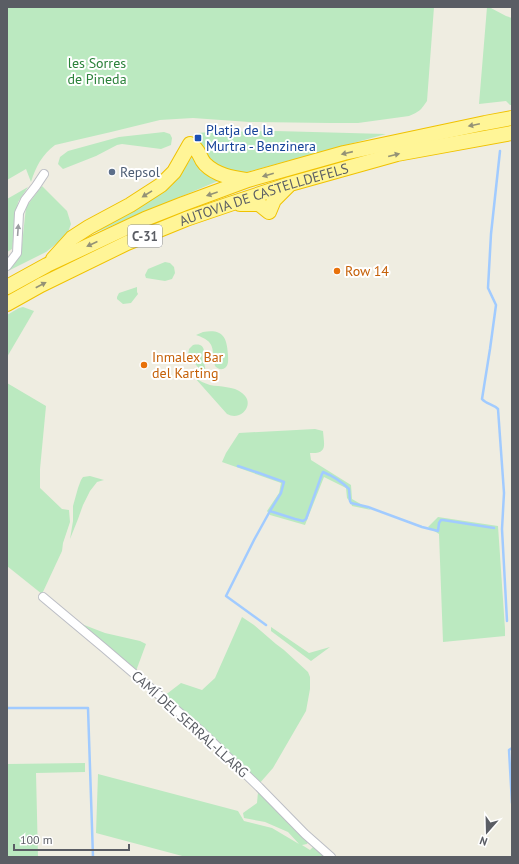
<svg xmlns="http://www.w3.org/2000/svg" width="519" height="864" font-family="'PT Sans',sans-serif">
  <rect width="100%" height="100%" fill="#efede1"/>
  <g fill="#bbe9c0">
    <path d="M7,7h427l-7,94c-6,9 -8,11 -18,15l-51,7h-28l-81,-1 -56,-4 -17,1 -16,1 -49,12 -56,13c-13,10 -19,21 -24,37l-5,-13 -19,11z"/>
    <path d="M487,7h2l17,9 6,2v87h-2l-4,-4 -27,3z"/>
    <path d="M276,131l110,3 -146,40 -17,-3 -13,-9 -8,-13 -4,-16 12,-1z"/>
    <path d="M164,132l6,2 2,4 -1,7 -10,4 -39,-5 -5,1 -21,11 -33,13 -5,-5 2,-7 8,-6 51,-14z"/>
    <path d="M193,156l7,15 18,10 -140,59 101,-64z"/>
    <path d="M42,186l25,25 4,13 -4,11 -21,17 -38,19 13,-17 5,-47z"/>
    <path d="M28,187l-10,15 -6,47 -5,3v-53z"/>
    <path d="M165,262l5,1 4,4 1,6 -3,6 -7,2 -19,-3 -1,-3 3,-6z"/>
    <path d="M137,287v5l1,2 -7,9 -8,1 -6,-5v-2l2,-4z"/>
    <path d="M23,307l11,4 -27,46v-42l12,-7z"/>
    <path d="M203,332c19,-3 24,4 25,23 0,3 1,9 -2,12 -4,4 -8,2 -11,-1 -4,-17 2,-24 -19,-31z"/>
    <path d="M193,345c14,-3 11,9 11,18 1,4 2,9 2,13l-5,-5 -13,-16 1,-6z"/>
    <path d="M195,378c5,3 9,5 15,7 10,2 24,1 32,8 14,10 0,29 -15,21z"/>
    <path d="M7,383l39,23 -6,63v19l22,21 7,1 1,12 -7,21 -1,8 -20,43 -35,-28z"/>
    <path d="M315,429l8,2c1,14 5,23 -13,22l1,7 40,25 1,14 19,11 -19,-4 -1,-3 -4,-5 -1,-10 -22,-11 -19,48 -35,-10 -3,-4 12,-18 2,-10 -59,-21 4,-9 13,-20z"/>
    <path d="M90,476l14,4 -7,2 -7,9 -7,14 -5,14 -8,20 3,-18v-15l5,-18 3,-8 2,-3z"/>
    <path d="M438,517l60,9 7,103v7l-62,6 -4,-108 -11,-7z"/>
    <path d="M242,617l12,8 22,19 8,6 24,22 2,5v12l-4,22 -33,57 -14,16 -95,-88 17,-13 21,7 13,-12z"/>
    <path d="M79,623l26,10 35,8 6,3 -10,27z"/>
    <path d="M271,627l38,26 21,-6 -19,14 -40,-30z"/>
    <path d="M85,763v9l-49,1 2,84h-31v-93z"/>
    <path d="M98,774l140,37 6,10 28,7 27,16 -11,-12 -23,-10 -21,-4 -1,-5 14,-10 1,-11 51,49 -2,3 -5,1 8,5 4,-4 12,11h-140l-90,-24z"/>
  </g>
  <g fill="none" stroke-linecap="round" stroke-linejoin="round">
    <g stroke="#a1cbff" stroke-width="2.5">
      <path d="M500,151l-9,83 -3,54 8,17 -6,44 -8,50c4,5 11,5 16,10l6,84 -2,36 5,92"/>
      <path d="M238,466l21,7 25,9 -3,11 -11,18 25,8 8,2 3,-2 16,-45 1,-2c10,4 19,10 26,17l1,12 1,2 17,4 54,20 16,4 1,-8 2,-3h2l51,8"/>
      <path d="M266,625l-40,-29 28,-56 16,-29"/>
      <path d="M7,708h81l5,149"/>
      <path d="M512,748l-3,2 3,53"/>
    </g>
    <defs>
      <g id="minor">
        <path d="M7,266l10,-13 2,-40 6,-13 11,-14 8,-12"/>
        <path d="M43,597l61,51 97,83 58,56 46,47 26,23"/>
      </g>
      <g id="trunk">
        <path d="M240,204h19l10,8 5,-12 14,-14"/>
        <path d="M53,259l19,-21 17,-11 41,-22 31,-20 13,-13 16,-28c11,7 8,12 15,20 11,11 27,14 41,16"/>
        <path d="M7,287l40,-22 98,-46 38,-15 65,-24 96,-27 141,-30 27,-5"/>
        <path id="s1" d="M7,304l34,-19 86,-42 59,-24 44,-15 60,-20 107,-30 115,-21"/>
      </g>
    </defs>
    <use href="#minor" stroke="#bcbec5" stroke-width="10"/>
    <use href="#trunk" stroke="#f0c200" stroke-width="16"/>
    <use href="#minor" stroke="#fff" stroke-width="8"/>
    <use href="#trunk" stroke="#fff597" stroke-width="14"/>
  </g>
  <defs><path id="oneway-solid" d="M-6-.8H1V-3.2L6.5 0L1 3.2V.8H-6Z"/></defs>
  <g fill="#949276">
    <use href="#oneway-solid" transform="translate(474 125) rotate(168)"/>
    <use href="#oneway-solid" transform="translate(347 153) rotate(167)"/>
    <use href="#oneway-solid" transform="translate(394 155) rotate(-14)"/>
    <use href="#oneway-solid" transform="translate(268 175) rotate(164)"/>
    <use href="#oneway-solid" transform="translate(147 194) rotate(148)"/>
    <use href="#oneway-solid" transform="translate(212 194) rotate(161)"/>
    <use href="#oneway-solid" transform="translate(92 244) rotate(155)"/>
    <use href="#oneway-solid" transform="translate(41 285) rotate(-28)"/>
  </g>
  <use fill="#9c9ea2" href="#oneway-solid" transform="translate(18 230) rotate(-86)"/>
  <rect fill="#1a4fb4" stroke="#fff" stroke-width="1.5" x="194" y="134" width="8" height="8" rx="2"/>
  <circle fill="#5c6f8a" stroke="#fff" stroke-width="1.5" cx="112" cy="172" r="4"/>
  <g fill="#e8710a" stroke="#fff" stroke-width="1.5">
    <circle cx="337" cy="271" r="4"/>
    <circle cx="144" cy="365" r="4"/>
  </g>
  <g text-anchor="middle" stroke-width="4" stroke-linejoin="round" paint-order="stroke">
    <rect fill="#fff" stroke="#8c8e92" stroke-width="1" x="128" y="225" width="34" height="22" rx="3"/>
    <g font-size="13" font-weight="bold" fill="#5a5d64">
      <text x="145" y="241">C-31</text>
    </g>
    <g font-size="14" fill="#2b823a" stroke="#fff">
      <text x="97" y="68">les Sorres<tspan x="97" dy="16">de Pineda</tspan></text>
    </g>
    <g font-size="14" fill="#164399" stroke="#fff" text-anchor="start">
      <text x="206" y="135">Platja de la<tspan x="206" dy="16">Murtra - Benzinera</tspan></text>
    </g>
    <g font-size="14" fill="#4e5e75" stroke="#fff" text-anchor="start">
      <text x="120" y="177">Repsol</text>
    </g>
    <g font-size="14" fill="#5a5d64" stroke="#fff">
      <text dy="5" stroke="none"><textPath href="#s1" startOffset="280">AUTOVIA DE CASTELLDEFELS</textPath></text>
      <text transform="translate(190 724) rotate(42)" y="5">CAMÍ DEL SERRAL-LLARG</text>
    </g>
    <g font-size="14" fill="#c56008" stroke="#fff" text-anchor="start">
      <text x="345" y="276">Row 14</text>
      <text x="152" y="362">Inmalex Bar<tspan x="152" dy="16">del Karting</tspan></text>
    </g>
  </g>
  <rect width="519" height="864" fill="none" stroke="#5a5d64" stroke-width="16"/>
  <g transform="translate(487 832) rotate(200)" stroke="#ffffff" stroke-width="3" paint-order="stroke">
  <path d="M0-3L7 15L0 10L-7 15Z" fill="#5a5d64"/>
  <text y="-6" font-size="11" font-weight="bold" text-anchor="middle" fill="#5a5d64">N</text>
  </g>
  <path d="M14 844v6h115v-6" fill="none" stroke="#5a5d64" stroke-width="2"/>
  <text x="20" y="844" font-size="12" fill="#5a5d64" stroke="#ffffff" stroke-width="3" paint-order="stroke">100 m</text>
</svg>
